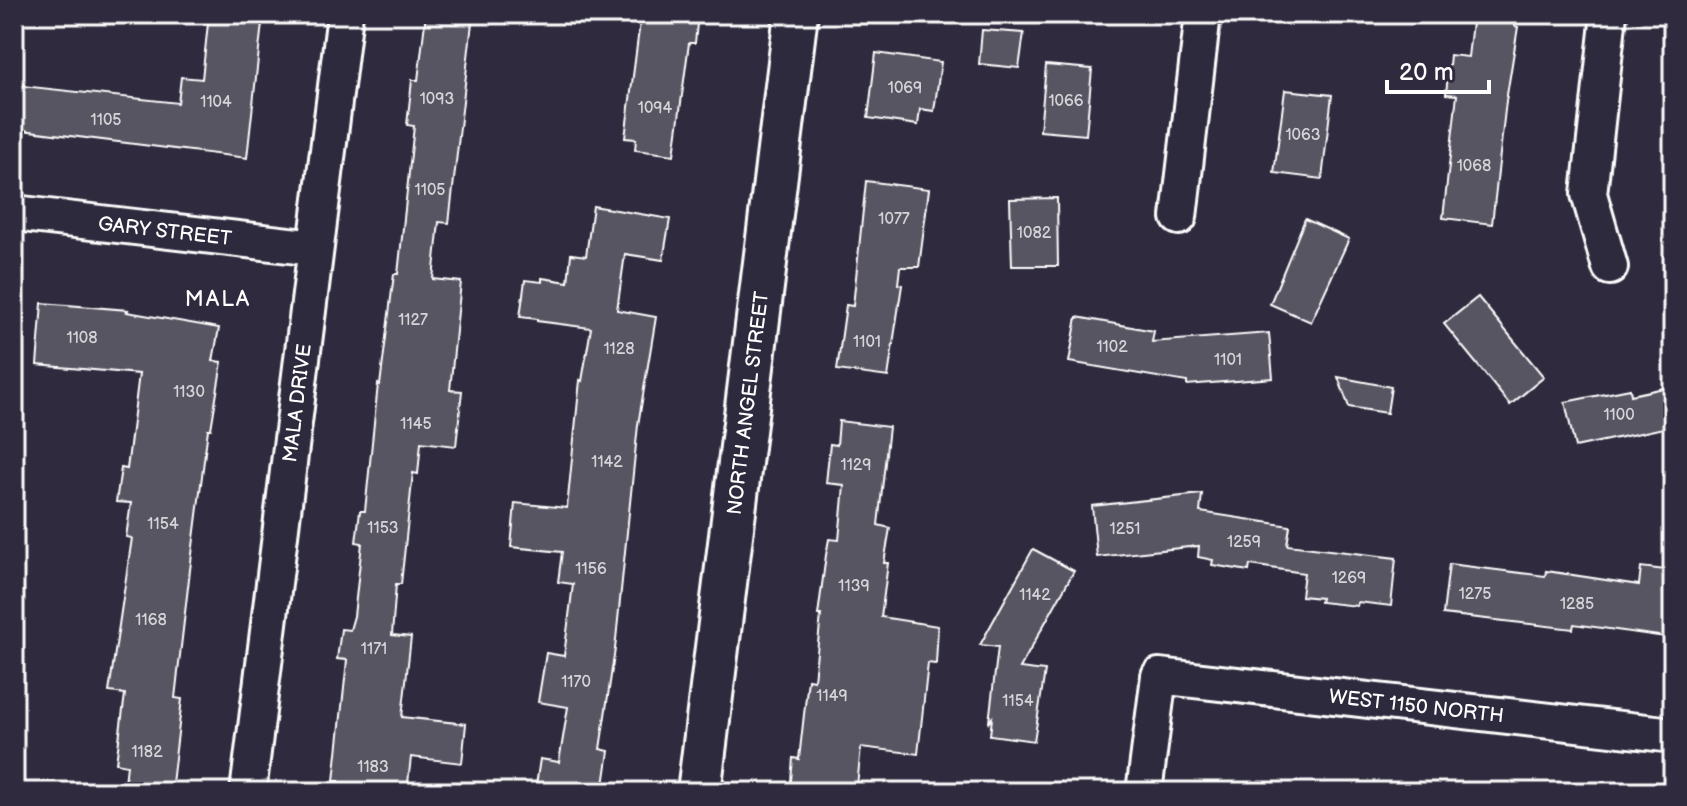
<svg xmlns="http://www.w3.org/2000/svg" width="1687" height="806" font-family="'Balsamiq Sans',sans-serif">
  <rect width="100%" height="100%" fill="#2f2a3d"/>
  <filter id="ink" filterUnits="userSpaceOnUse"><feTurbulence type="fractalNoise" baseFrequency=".0125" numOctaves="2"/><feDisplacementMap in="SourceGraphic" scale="16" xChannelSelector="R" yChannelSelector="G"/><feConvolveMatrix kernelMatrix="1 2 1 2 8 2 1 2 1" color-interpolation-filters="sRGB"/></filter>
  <g filter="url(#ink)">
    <g fill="#595564" stroke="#fff" stroke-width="2">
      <path d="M209,14h54l-16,144 -233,-29v-44l164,18 3,-26 21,2z"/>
      <path d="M426,14h47l-24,209 -10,-1 -6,57 28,3 -11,108 12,1 -6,55 -35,-4 -3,32 -5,-1 -12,111h-5l-4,51 19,2 -9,80 64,7 -4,39 -51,-6 -4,35h-70l2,-11h-5l13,-121 -10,-1 4,-30 9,1 4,-14 8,-73 -6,-1 4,-31h5l13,-127 2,1 14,-111h4l16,-148 -7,-1 5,-45h6z"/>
      <path d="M641,14h57l-3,29h-6l-15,112 -39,-5 1,-11 -11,-1z"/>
      <path d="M1473,14h44l-2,12 3,1 -12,74 -14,123 -49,-6 14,-123 -11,-1 4,-39 18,2z"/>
      <path d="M982,30l42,3 -5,35 -40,-4z"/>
      <path d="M876,53l65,9 -7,49 -14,-2 -2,16 -50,-7z"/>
      <path d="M1046,65l46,4 -6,66 -46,-4z"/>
      <path d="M1285,90l47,5 -10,84 -48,-6z"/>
      <path d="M866,181l63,8 -10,78h-19l-2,17 4,1 -14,92 -51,-7 9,-65 7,1z"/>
      <path d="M1057,198l1,68h-46l-2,-67z"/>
      <path d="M593,206l77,13 -7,41 -38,-6 -8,56 39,7 -18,108 -23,224 -15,100 9,2 -6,41h-68l5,-33 19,3 9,-55 -30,-5 8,-49 18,3 9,-72 -15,-2 4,-30 -51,-5 4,-44 52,5 13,-128 2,1 9,-53 -54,-7v-2l-17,-2 5,-37 17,2v-4l26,4 3,-28 15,2z"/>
      <path d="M1305,219l44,20 -38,83 -41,-18z"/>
      <path d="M1478,297l66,80 -34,28 -66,-81z"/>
      <path d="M42,303l86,7 -1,2 92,16 -6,33 9,1 -11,67h-3l-18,141 -15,128 7,1 -11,93h-47l3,-27 -11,-2 9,-69 -16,-2 23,-154 -6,-1 5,-34 -15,-1 5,-34 6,1 12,-95 -102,-9z"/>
      <path d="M1077,317l77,14 -2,11 117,-9 4,45 -86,7v-3l-118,-20z"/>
      <path d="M1338,377l53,10 -4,26 -38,-6z"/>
      <path d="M1664,388l9,38 -98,21 -10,-45 65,-13 1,6z"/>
      <path d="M839,421l50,6 -11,98 12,3 -6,35h4l-7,54 57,9 -2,38 -8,-1 -10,91 -57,-7 -4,39 -19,-2 -1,8h-47l3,-34 6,1 9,-80 6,1 7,-65h-3l8,-60 3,-16 10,1 5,-55 -18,-2 4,-39 7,1z"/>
      <path d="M1202,494l-2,18 90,14 -3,19 109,13 -5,48 -33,-4 -1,4 -37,-4 1,-4 -20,-2 3,-23 -54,-8 -1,6 -37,-6 1,-5 -15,-3 1,-11 -102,11 -5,-51z"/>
      <path d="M1033,549l41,22 -54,97 25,3 -11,70 -44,-6 2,-17 -3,4 9,-75 -18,-2z"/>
      <path d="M1449,564l96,12 1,-5 93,14 2,-18 32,4v67l-99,-14 -1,5 -130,-15z"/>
    </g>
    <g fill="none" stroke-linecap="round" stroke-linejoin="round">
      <defs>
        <g id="minor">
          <path d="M1609,14l-20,180 21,73"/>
          <path id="s1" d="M14,213l301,35"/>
          <path d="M1179,217l24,-203"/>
          <path id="s2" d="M248,792l97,-778"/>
          <path id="s3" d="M1144,792l15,-116 514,59"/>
        </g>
        <g id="tertiary">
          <path id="s4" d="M699,792l97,-778"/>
        </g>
      </defs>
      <use href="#minor" stroke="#fff" stroke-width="40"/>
      <use href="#tertiary" stroke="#fff" stroke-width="48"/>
      <use href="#minor" stroke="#2f2a3d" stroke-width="34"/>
      <use href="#tertiary" stroke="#2f2a3d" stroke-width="42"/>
    </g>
  </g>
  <g text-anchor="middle" stroke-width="6" stroke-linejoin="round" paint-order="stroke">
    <g font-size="16" fill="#d6d4d8">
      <text x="905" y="93">1069</text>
      <text x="437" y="104">1093</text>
      <text x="1066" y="106">1066</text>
      <text x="216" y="107">1104</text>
      <text x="655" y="113">1094</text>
      <text x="106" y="125">1105</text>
      <text x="1303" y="140">1063</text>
      <text x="1474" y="171">1068</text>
      <text x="430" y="195">1105</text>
      <text x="894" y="224">1077</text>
      <text x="1034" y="238">1082</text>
      <text x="413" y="325">1127</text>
      <text x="82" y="343">1108</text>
      <text x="867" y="347">1101</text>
      <text x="1112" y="352">1102</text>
      <text x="619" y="354">1128</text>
      <text x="1228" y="365">1101</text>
      <text x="189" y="397">1130</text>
      <text x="1619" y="420">1100</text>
      <text x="416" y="429">1145</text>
      <text x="607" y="467">1142</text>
      <text x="856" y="470">1129</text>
      <text x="163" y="529">1154</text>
      <text x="383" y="533">1153</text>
      <text x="1125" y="534">1251</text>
      <text x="1244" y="547">1259</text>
      <text x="591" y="574">1156</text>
      <text x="1349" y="583">1269</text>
      <text x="854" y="591">1139</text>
      <text x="1475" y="599">1275</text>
      <text x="1035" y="600">1142</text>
      <text x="1577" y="609">1285</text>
      <text x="151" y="625">1168</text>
      <text x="374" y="654">1171</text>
      <text x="576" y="687">1170</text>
      <text x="832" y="701">1149</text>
      <text x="1018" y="706">1154</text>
      <text x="147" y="757">1182</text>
      <text x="373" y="772">1183</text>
    </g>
    <g font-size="20" fill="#fff" stroke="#2f2a3d">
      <text dy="7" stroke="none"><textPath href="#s1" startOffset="152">GARY STREET</textPath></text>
      <text dy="7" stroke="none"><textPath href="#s2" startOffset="392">MALA DRIVE</textPath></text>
      <text dy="7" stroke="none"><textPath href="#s4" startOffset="392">NORTH ANGEL STREET</textPath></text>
      <text dy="7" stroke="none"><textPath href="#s3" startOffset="376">WEST 1150 NORTH</textPath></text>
    </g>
    <g font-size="22" letter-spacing="2" fill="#fff" stroke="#2f2a3d">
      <text x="218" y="306">MALA</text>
    </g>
  </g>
  <rect width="1687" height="806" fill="none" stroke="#2f2a3d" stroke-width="48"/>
  <rect x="24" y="24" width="1639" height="758" fill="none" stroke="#fff" stroke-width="3" filter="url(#ink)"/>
  <path d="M1387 80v12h102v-12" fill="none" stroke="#ffffff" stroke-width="4"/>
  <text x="1399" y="80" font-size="24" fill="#ffffff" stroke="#2f2a3d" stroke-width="6" paint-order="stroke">20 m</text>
</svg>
